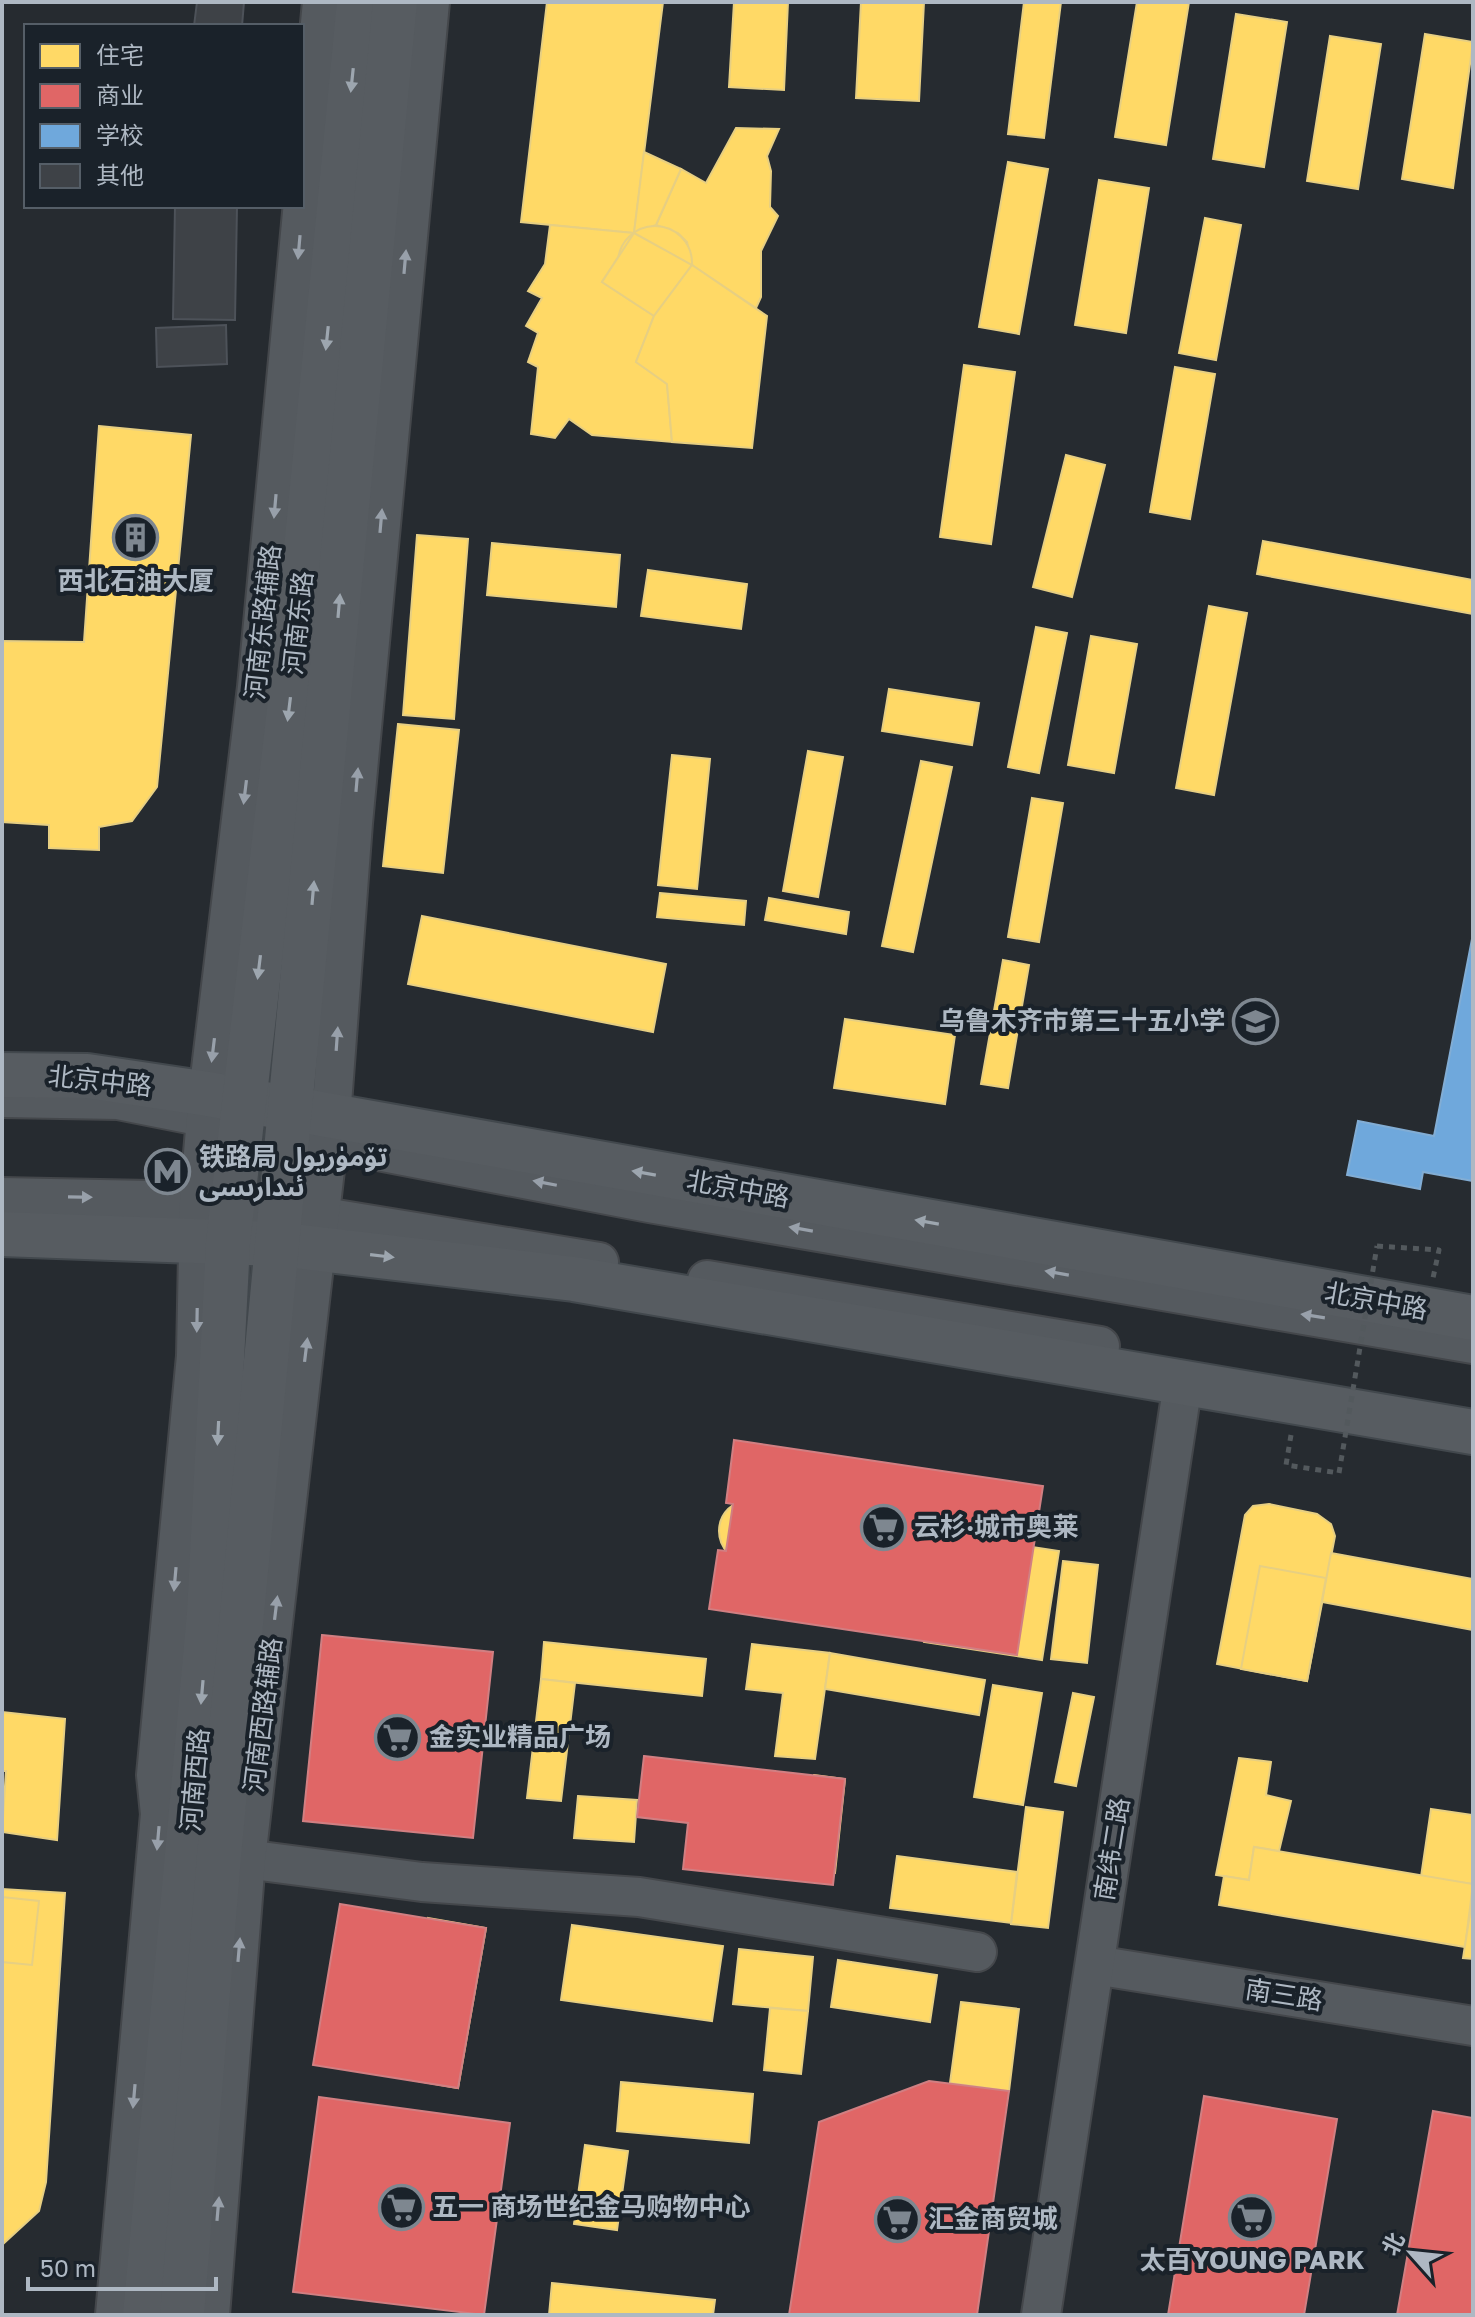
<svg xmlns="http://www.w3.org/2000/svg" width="1475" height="2317" font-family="'Golos Text','Noto Sans Arabic','Noto Sans SC',sans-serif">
  <rect width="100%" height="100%" fill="#262b30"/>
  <g fill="#ffd966" stroke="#e7cf82" stroke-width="2">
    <path d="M547,2h116l-29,231 -113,-11z"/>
    <path d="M734,2h54l-4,88 -55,-3z"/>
    <path d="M861,2h63l-5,99 -63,-3z"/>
    <path d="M1024,2h37l-17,136 -36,-4z"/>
    <path d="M1137,2h52l-23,143 -51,-8z"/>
    <path d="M1236,14l51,8 -23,145 -51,-8z"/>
    <path d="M1425,34l48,8 -20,146 -51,-9z"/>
    <path d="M1330,36l51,8 -23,145 -51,-8z"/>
    <path d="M736,128l43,1 -12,27 4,15 -1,36 8,9 -17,35v46l-5,11 -64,-43 -5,-23 -9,-9 -22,-8 25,-56 25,14z"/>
    <path d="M644,152l37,17 -25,56 -22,8z"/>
    <path d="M1008,162l40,7 -29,165 -40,-7z"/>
    <path d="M1099,180l50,8 -23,145 -51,-8z"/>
    <path d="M1205,218l36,7 -25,135 -37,-7z"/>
    <path d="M550,225l84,8 -32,49 52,34 -18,46 31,22 5,58 -80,-7 -23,-16 -14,19 -24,-4 7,-67 -10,-5 10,-29 -12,-7 16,-28 -14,-7 17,-27z"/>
    <circle cx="655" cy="263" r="37"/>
    <path d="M634,233l58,32 -38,51 -52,-34z"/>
    <path d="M692,265l75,51 -15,132 -80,-6 -5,-58 -31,-22 18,-46z"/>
    <path d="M964,365l51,7 -24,172 -51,-7z"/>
    <path d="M1175,367l40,7 -25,145 -40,-7z"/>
    <path d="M99,426l92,9 -34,352 -25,34 -33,6v23l-50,-2v-23l-47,-3v-181l82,1z"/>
    <path d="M1066,455l39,10 -33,132 -39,-10z"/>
    <path d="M417,535l51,4 -14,180 -51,-4z"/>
    <path d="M1263,541l210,39v34l-216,-40z"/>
    <path d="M492,543l128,12 -4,52 -129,-12z"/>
    <path d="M648,570l99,14 -6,45 -100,-13z"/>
    <path d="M1209,606l38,7 -33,182 -38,-7z"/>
    <path d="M1036,627l31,6 -28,140 -31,-6z"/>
    <path d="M1091,636l46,8 -23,129 -46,-8z"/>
    <path d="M889,689l90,14 -7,42 -90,-14z"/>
    <path d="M398,724l61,6 -16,143 -60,-7z"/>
    <path d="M808,751l35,6 -25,140 -35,-6z"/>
    <path d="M672,755l38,4 -13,130 -39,-4z"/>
    <path d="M921,761l31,6 -39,185 -31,-6z"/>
    <path d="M1032,798l31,5 -24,139 -31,-5z"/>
    <path d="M660,893l86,8 -2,24 -87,-8z"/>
    <path d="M769,898l80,14 -3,22 -81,-14z"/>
    <path d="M422,916l244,48 -13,68 -245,-48z"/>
    <path d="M1003,960l26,5 -21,123 -27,-4z"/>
    <path d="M845,1019l110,16 -10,69 -111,-16z"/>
    <circle cx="750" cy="1531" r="31"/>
    <path d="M1269,1504l48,10 14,10 4,12 -28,145 -90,-17 28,-149 8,-9z"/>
    <path d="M940,1533l119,18 -17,109 -118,-18z"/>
    <path d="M1331,1553l142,26v51l-151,-28z"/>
    <path d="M1063,1561l35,4 -11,98 -36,-4z"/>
    <path d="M1260,1566l66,12 -19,103 -66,-12z"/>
    <path d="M544,1642l162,17 -4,37 -161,-17z"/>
    <path d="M752,1644l78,9 -15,106 -40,-3 8,-63 -37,-4z"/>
    <path d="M830,1653l155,27 -6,35 -154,-26z"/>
    <path d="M541,1679l34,4 -14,118 -34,-3z"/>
    <path d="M993,1685l49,8 -19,112 -49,-8z"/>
    <path d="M1073,1693l21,4 -18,89 -21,-4z"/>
    <path d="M2,1712l63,7 -8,121 -55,-8 4,-61h-4z"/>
    <path d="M1239,1758l32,4 -5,33 25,6 -12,50 -25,-4 -5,33 -33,-5z"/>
    <path d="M814,1775l31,4 -10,94 -31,-3z"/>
    <path d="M578,1796l59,4 -3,42 -60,-4z"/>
    <path d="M1026,1807l37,5 -15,116 -37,-4z"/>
    <path d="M1431,1809l42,6v69l-52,-7z"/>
    <path d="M1254,1847l219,37 -8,63 -246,-42 5,-29 25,4z"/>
    <path d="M897,1856l120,16 -6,51 -121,-15z"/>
    <path d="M2,1889l63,4 -19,289 -7,29 -37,34z"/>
    <path d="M1473,1895v64l-10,-1z"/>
    <path d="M2,1897l37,4 -7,64 -30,-3z"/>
    <path d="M428,1918l58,10 -28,160 -58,-10z"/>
    <path d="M572,1925l151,21 -11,75 -151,-21z"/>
    <path d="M739,1949l74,8 -5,54 -75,-7z"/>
    <path d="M838,1960l99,15 -7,47 -99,-15z"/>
    <path d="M961,2002l58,7 -10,82 -59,-8z"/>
    <path d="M770,2008l38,3 -7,63 -37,-4z"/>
    <path d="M621,2082l132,12 -4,49 -132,-12z"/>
    <path d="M585,2145l43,6 -11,79 -43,-6z"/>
    <path d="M552,2283l163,17 -2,15h-164z"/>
  </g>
  <g fill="#e06666" stroke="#d17f82" stroke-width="2">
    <path d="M734,1440l309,46 -26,169 -308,-46 9,-59 8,1 7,-47 -7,-1z"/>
    <path d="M322,1635l171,17 -20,186 -170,-17z"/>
    <path d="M644,1756l201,23 -12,106 -150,-16 5,-46 -51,-6z"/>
    <path d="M340,1904l146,24 -28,160 -145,-23z"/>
    <path d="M929,2081l80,10 -32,224h-188l30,-193z"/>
    <path d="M1204,2096l133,23 -33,196h-136z"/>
    <path d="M319,2097l191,26 -26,192 -191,-23z"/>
    <path d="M1433,2111l40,7v197h-76z"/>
  </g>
  <path fill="#6fa8dc" stroke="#82add4" stroke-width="2" d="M1472,939l1,242 -50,-9 -3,17 -73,-14 11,-54 76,15z"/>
  <g fill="#3e4247" stroke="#4d5259" stroke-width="2">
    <path d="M197,2h47l-2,24h-48z"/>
    <path d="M175,206h62l-2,114 -62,-1z"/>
    <path d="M226,325l1,39 -70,3 -1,-39z"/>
  </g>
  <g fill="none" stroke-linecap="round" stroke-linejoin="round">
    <defs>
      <g id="minor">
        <path d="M2,1098l116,2 111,22"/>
        <path d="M305,1137l344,66 824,141"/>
        <path d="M2,1197l197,4 82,9 318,52"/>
        <path d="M707,1280l393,66"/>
        <path d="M222,1856l200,26 217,15 338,55"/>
        <path d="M1095,1965l378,61"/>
        <path d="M115,2315l45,-501 -4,-39 40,-419 3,-155 9,-107 49,-407 65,-685"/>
        <path d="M210,2315l36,-456 85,-742 22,-294 77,-821"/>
        <path d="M1041,2315l142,-932"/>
      </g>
      <g id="major">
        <path d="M2,1075l85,1 121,18 1265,224"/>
        <path d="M2,1234l275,10 297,35 899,153"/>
        <path d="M145,2315l64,-702 19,-370 70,-612 61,-629"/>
        <path d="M182,2315l37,-459 176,-1854"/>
      </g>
    </defs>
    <use href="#minor" stroke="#44474b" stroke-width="42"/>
    <use href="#major" stroke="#42484d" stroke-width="48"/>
    <g stroke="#53595d" stroke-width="5" stroke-dasharray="6 6" stroke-linecap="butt">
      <path d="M1377,1246l62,4 -6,28"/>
      <path d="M1291,1435l-5,30 53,8"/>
    </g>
    <use href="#minor" stroke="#555a5f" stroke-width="38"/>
    <use href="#major" stroke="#575c61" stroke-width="44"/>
    <path stroke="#53595d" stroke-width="5" stroke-dasharray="6 6" stroke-linecap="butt" d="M1339,1473l38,-227"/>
  </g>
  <defs><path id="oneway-solid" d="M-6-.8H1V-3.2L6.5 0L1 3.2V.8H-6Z" transform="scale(2)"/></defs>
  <g fill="#9da6af">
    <use href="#oneway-solid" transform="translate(352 80) rotate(96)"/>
    <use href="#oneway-solid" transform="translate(327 338) rotate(96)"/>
    <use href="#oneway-solid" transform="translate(339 606) rotate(-85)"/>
    <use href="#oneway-solid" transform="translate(289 709) rotate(97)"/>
    <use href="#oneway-solid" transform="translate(313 893) rotate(-85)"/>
    <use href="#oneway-solid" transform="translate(259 967) rotate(97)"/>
    <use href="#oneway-solid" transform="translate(644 1173) rotate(-170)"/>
    <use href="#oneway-solid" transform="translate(927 1222) rotate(-170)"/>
    <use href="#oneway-solid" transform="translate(382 1256) rotate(7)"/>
    <use href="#oneway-solid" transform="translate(218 1433) rotate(93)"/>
    <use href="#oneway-solid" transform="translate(202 1692) rotate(95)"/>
  </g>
  <g fill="#98a0aa">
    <use href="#oneway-solid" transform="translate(299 247) rotate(95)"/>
    <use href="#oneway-solid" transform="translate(405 262) rotate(-85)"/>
    <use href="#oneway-solid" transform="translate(275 506) rotate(95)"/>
    <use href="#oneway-solid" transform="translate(381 521) rotate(-85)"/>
    <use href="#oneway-solid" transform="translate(357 780) rotate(-85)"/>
    <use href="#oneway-solid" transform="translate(245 792) rotate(97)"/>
    <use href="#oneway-solid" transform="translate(337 1039) rotate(-86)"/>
    <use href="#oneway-solid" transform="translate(213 1050) rotate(97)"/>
    <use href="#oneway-solid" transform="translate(545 1183) rotate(-169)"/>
    <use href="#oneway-solid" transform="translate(80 1197) rotate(1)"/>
    <use href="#oneway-solid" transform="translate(801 1229) rotate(-170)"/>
    <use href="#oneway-solid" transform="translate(1057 1273) rotate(-170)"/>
    <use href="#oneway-solid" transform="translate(1313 1316) rotate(-171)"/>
    <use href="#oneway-solid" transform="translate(197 1320) rotate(91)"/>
    <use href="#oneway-solid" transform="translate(306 1350) rotate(-83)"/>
    <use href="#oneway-solid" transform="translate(175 1579) rotate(95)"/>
    <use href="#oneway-solid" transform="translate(276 1608) rotate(-83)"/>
    <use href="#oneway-solid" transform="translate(158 1838) rotate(95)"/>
    <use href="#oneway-solid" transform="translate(239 1950) rotate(-85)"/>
    <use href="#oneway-solid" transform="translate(134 2096) rotate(95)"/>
    <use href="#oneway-solid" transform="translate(218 2209) rotate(-85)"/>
  </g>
  <defs>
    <symbol id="building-ring" viewBox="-11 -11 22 22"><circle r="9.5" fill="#1a222a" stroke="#7e8790" stroke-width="1.5"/><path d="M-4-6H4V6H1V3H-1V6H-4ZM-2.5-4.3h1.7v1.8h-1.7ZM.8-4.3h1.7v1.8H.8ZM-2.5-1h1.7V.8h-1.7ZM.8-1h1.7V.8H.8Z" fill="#7e8790"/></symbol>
    <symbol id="school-ring" viewBox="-11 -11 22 22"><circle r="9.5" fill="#1a222a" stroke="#7e8790" stroke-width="1.5"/><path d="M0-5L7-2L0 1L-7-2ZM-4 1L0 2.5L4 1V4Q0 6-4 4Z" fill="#7e8790"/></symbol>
    <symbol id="metro-ring" viewBox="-11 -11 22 22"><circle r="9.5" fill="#1a222a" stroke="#7e8790" stroke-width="1.5"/><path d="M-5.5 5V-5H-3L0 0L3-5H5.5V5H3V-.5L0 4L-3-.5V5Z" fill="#7e8790"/></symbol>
    <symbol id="supermarket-ring" viewBox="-11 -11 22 22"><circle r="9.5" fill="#1a222a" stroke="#7e8790" stroke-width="1.5"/><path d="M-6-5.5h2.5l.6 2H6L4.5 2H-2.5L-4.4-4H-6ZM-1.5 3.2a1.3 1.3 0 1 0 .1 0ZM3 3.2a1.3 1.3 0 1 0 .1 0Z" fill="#7e8790"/></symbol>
  </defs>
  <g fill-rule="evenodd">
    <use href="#building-ring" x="110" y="512" width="51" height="51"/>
    <use href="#school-ring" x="1230" y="996" width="51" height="51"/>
    <use href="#metro-ring" x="142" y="1146" width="51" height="51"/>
    <use href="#supermarket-ring" x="858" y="1502" width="51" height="51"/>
    <use href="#supermarket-ring" x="372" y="1712" width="51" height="51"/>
    <use href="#supermarket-ring" x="376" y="2182" width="51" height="51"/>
    <use href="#supermarket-ring" x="1226" y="2192" width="51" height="51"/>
    <use href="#supermarket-ring" x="872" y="2194" width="51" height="51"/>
  </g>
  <g text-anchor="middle" stroke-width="8" stroke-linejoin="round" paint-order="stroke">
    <g font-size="26" font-weight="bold" fill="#aeb8c3" stroke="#1a222a" text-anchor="start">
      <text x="136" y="590" text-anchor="middle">西北石油大厦</text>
      <text x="1225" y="1030" text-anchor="end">乌鲁木齐市第三十五小学</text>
      <text x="199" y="1166">铁路局 تۆمۈريول<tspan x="199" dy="30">ئىدارىسى</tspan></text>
      <text x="914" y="1536">云杉·城市奥莱</text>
      <text x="429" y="1746">金实业精品广场</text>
      <text x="432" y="2216">五一 商场世纪金马购物中心</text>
      <text x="928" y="2228">汇金商贸城</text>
      <text x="1252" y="2269" text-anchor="middle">太百YOUNG PARK</text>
    </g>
    <g font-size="26" fill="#aeb8c3" stroke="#1a222a">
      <text transform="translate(263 622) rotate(-84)" y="9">河南东路辅路</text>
      <text transform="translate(298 623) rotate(-84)" y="9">河南东路</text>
      <text transform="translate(100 1081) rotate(6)" y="9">北京中路</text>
      <text transform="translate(738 1189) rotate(10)" y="9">北京中路</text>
      <text transform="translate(1376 1301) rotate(10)" y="9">北京中路</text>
      <text transform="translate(263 1715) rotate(-83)" y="9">河南西路辅路</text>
      <text transform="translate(195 1780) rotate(-85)" y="9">河南西路</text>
      <text transform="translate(1112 1849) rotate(-81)" y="9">南纬二路</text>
      <text transform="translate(1284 1995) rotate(9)" y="9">南三路</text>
    </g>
  </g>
  <rect width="1475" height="2317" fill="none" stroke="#aeb8c3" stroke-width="8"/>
  <rect x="24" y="24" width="280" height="184" fill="#1a222a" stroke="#555e67" stroke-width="2"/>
  <rect x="40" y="44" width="40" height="24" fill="#ffd966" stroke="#555e67" stroke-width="2"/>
  <text x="96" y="64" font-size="24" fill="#aeb8c3">住宅</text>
  <rect x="40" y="84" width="40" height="24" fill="#e06666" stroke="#555e67" stroke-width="2"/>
  <text x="96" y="104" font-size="24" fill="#aeb8c3">商业</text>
  <rect x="40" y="124" width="40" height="24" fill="#6fa8dc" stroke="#555e67" stroke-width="2"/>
  <text x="96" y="144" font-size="24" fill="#aeb8c3">学校</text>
  <rect x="40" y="164" width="40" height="24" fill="#3e4247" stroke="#555e67" stroke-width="2"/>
  <text x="96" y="184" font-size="24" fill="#aeb8c3">其他</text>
  <g transform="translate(1411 2253) rotate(297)" stroke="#1a222a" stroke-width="6" paint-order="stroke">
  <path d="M0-6L14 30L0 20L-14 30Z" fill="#aeb8c3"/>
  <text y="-12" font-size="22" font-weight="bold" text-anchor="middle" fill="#aeb8c3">北</text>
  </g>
  <path d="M28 2277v12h188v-12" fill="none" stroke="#aeb8c3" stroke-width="4"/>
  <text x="40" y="2277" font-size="24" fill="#aeb8c3" stroke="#1a222a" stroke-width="6" paint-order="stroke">50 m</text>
</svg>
